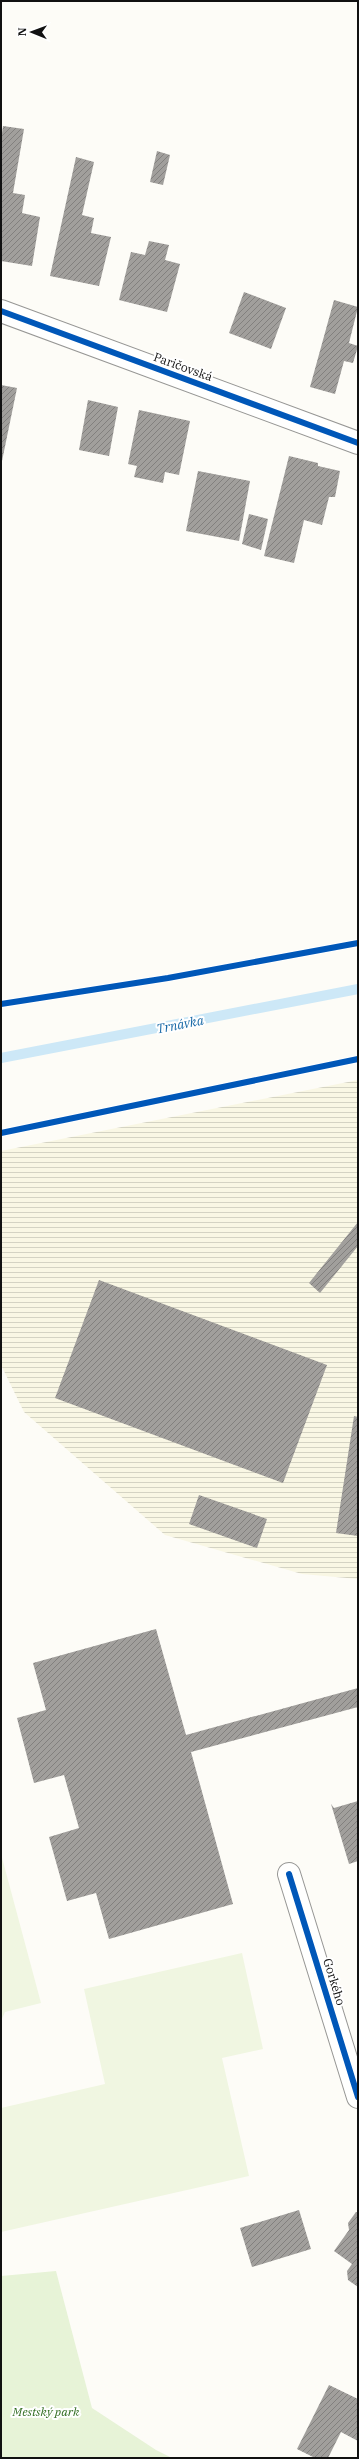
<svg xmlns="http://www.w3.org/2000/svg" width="359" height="2459" font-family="'IBM Plex Serif',serif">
  <defs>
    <pattern id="farmland-rules" width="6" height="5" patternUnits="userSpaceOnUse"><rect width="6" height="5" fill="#f9f7e4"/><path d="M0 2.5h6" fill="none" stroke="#d4d3c3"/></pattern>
    <pattern id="building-hatch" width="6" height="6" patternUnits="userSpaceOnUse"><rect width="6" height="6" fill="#a19f9c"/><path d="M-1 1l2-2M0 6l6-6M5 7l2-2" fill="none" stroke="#82807e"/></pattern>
  </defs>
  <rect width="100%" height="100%" fill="#fdfcf7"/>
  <path fill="url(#farmland-rules)" d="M358,1080v499l-56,-5 -137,-39 -141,-123 -23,-47v-214z"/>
  <path fill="#e7f3d7" d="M56,2271l36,137 64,42 16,8h-171v-182z"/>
  <g fill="#f0f6e1">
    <path d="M1,1854l40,149 -36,9 -4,9z"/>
    <path d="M242,1953l21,96 -41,9 27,118 -248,56v-124l104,-24 -21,-95z"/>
  </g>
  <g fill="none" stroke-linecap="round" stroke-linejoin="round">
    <path stroke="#cde8f7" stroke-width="10" d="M1,1058l357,-69"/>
  </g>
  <g fill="url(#building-hatch)">
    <path d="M3,126l21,3 -11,64 12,2 -3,18 18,4 -8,49 -31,-5v-121z"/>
    <path d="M157,151l13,4 -7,30 -13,-3z"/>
    <path d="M76,157l18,5 -12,53 12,3 -3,15 20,4 -12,49 -49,-10z"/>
    <path d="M149,241l20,4 -4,15 15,4 -13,48 -48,-12 12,-48 14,3z"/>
    <path d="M244,292l42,16 -15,41 -42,-16z"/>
    <path d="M334,300l24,7 -9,36 9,3 -5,17 -9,-2 -9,33 -25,-7z"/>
    <path d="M1,385l16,3 -15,73h-1z"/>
    <path d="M88,400l30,7 -9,49 -30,-6z"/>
    <path d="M139,410l51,11 -11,54 -14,-3 -2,11 -29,-6 3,-11 -9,-2z"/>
    <path d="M289,456l29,7v3l22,5 -5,26h-6l-7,28 -18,-5 -10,43 -30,-7z"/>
    <path d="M198,471l52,10 -11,60 -53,-10z"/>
    <path d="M249,514l19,5 -7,31 -19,-6z"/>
    <path d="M358,1222v24l-38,47 -11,-10z"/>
    <path d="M99,1280l228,85 -44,118 -228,-85z"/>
    <path d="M354,1416l4,1v119l-22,-3z"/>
    <path d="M199,1495l68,24 -10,29 -68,-24z"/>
    <path d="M156,1629l30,106 172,-47v19l-167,45 42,152 -124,35 -13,-46 -29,8 -18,-64 30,-9 -15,-53 -30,8 -17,-65 29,-8 -13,-47z"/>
    <path d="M358,1801v60l-9,3 -18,-60 3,4z"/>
    <path d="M299,2210l12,39 -59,18 -12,-39z"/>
    <path d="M356,2212h2v75l-10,-7 -1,-9 5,-7 -18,-13 15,-21 -1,-7z"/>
    <path d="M329,2385l29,14v42l-17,-9 -13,26h-13l-18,-9z"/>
  </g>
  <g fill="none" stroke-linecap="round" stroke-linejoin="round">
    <defs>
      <g id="street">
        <path d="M1,311l357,132"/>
        <path d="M289,1874l69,223"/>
      </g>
    </defs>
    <use href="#street" stroke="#979795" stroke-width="24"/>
    <use href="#street" stroke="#fffffe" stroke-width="22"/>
    <defs>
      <g id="cycleway">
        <path d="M1,311l357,132"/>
        <path d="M1,1004l167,-26 190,-35"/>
        <path d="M1,1133l357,-74"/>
        <path d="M289,1874l69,223"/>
      </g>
    </defs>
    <use href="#cycleway" stroke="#fff" stroke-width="8"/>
    <use href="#cycleway" stroke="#0057b8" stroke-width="6"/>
  </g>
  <g text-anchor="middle" stroke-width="4" stroke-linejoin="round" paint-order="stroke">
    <g font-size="12" fill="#111" stroke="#fff">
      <text transform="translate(183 367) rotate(20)" y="4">Paričovská</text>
      <text transform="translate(334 1982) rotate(73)" y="4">Gorkého</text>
    </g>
    <g font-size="12" font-style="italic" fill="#2f6b1f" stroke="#fff">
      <text x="46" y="2416">Mestský park</text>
    </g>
    <g font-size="13" font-style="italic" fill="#1768a6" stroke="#fff">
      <text transform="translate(180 1024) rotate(-11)" y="5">Trnávka</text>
    </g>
  </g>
  <rect width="359" height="2459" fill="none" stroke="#111111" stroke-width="4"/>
  <g transform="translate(32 32) rotate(271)" stroke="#ffffff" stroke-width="3" paint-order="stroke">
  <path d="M0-3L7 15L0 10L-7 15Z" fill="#111111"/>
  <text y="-6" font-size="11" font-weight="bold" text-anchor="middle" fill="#111111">N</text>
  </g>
</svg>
